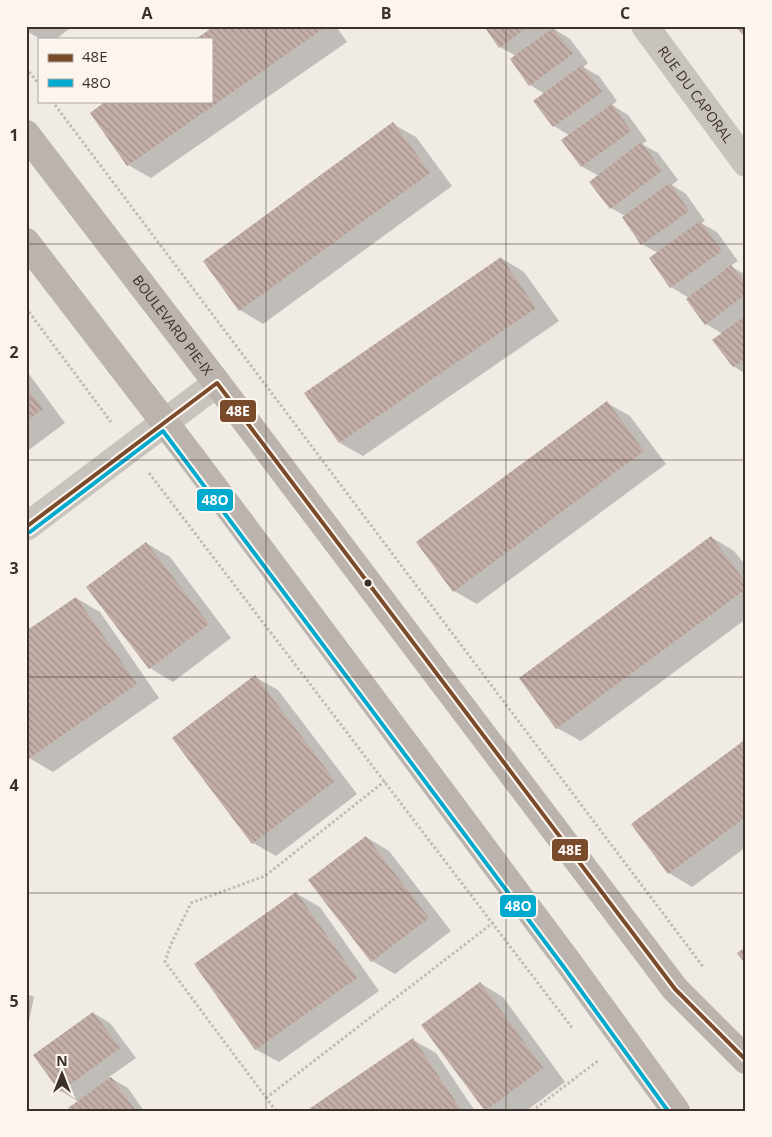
<svg xmlns="http://www.w3.org/2000/svg" width="772" height="1137" font-family="'Open Sans',sans-serif">
  <defs>
    <pattern id="building-back-hatch" width="6" height="6" patternUnits="userSpaceOnUse" patternTransform="scale(1.25)"><rect width="6" height="6" fill="#c3afa7"/><path d="M-1 5l2 2M0 0l6 6M5-1l2 2" fill="none" stroke="#a08f88"/></pattern>
  </defs>
  <rect width="100%" height="100%" fill="#f0ebe5"/>
  <g fill="#0003">
    <path d="M26,26h47l-17,13h-15l-15,-8z"/>
    <path d="M216,26h120l11,16 -196,136 -23,-13 83,-64z"/>
    <path d="M485,26h73l-4,3 16,10 18,24 -5,4 16,9 18,25 -5,4 16,10 19,26 -5,3 16,9 20,27 -6,5 14,9 19,27 -4,2 16,9 21,29 -8,5 16,9v99l-13,-8 -10,-32 -17,-10 -17,-26 -18,-11 -20,-29 7,-5 -16,-9 -17,-28 -14,-8 -20,-26 8,-6 -18,-10 -12,-31 -15,-9 -9,-32 -15,-9 -14,-29 -16,-9z"/>
    <path d="M393,124l23,13 36,49 -189,138 -23,-14 -36,-49z"/>
    <path d="M501,258l23,14 35,49 -196,135 -23,-13z"/>
    <path d="M26,370l39,53 -39,29z"/>
    <path d="M607,403l23,13 36,48 -189,140 -23,-13z"/>
    <path d="M711,537l23,14 12,15v53l-165,122 -24,-13z"/>
    <path d="M146,543l24,14 61,81 -58,44 -23,-14z"/>
    <path d="M76,598l24,14 59,86 -106,74 -24,-14 -3,-4z"/>
    <path d="M255,677l23,13 79,104 -81,62 -23,-13z"/>
    <path d="M746,741v106l-54,40 -23,-14 -36,-49z"/>
    <path d="M366,837l23,14 62,80 -56,43 -23,-13z"/>
    <path d="M297,894l23,13 59,84 -100,71 -24,-13z"/>
    <path d="M480,983l23,14 62,85 -39,29 -40,-1z"/>
    <path d="M26,993l8,4 -8,38z"/>
    <path d="M93,1013l17,10 26,35 -27,19 19,11 16,23h-72l7,-9 -18,-11z"/>
    <path d="M413,1040l23,13 39,58h-167z"/>
  </g>
  <g fill="url(#building-back-hatch)">
    <path d="M214,26h109l1,2 -197,138 -37,-53 16,-12h105v-62h-15z"/>
    <path d="M484,26h45l-30,22z"/>
    <path d="M735,26h11v13z"/>
    <path d="M553,28l20,26 -44,32 -19,-27z"/>
    <path d="M582,65l20,27 -49,35 -20,-26z"/>
    <path d="M612,104l19,27 -50,36 -20,-27z"/>
    <path d="M393,122l37,51 -191,138 -36,-50z"/>
    <path d="M641,142l21,29 -52,38 -21,-27z"/>
    <path d="M670,183l19,28 -48,34 -19,-28z"/>
    <path d="M700,221l22,30 -52,37 -21,-30z"/>
    <path d="M501,257l35,51 -197,135 -35,-50z"/>
    <path d="M731,265l15,19v10l-41,31 -19,-26z"/>
    <path d="M746,315v43l-13,9 -21,-27z"/>
    <path d="M26,387l17,22 -17,12z"/>
    <path d="M607,401l37,50 -191,141 -37,-50z"/>
    <path d="M711,536l35,47v6l-190,140 -37,-51z"/>
    <path d="M146,542l63,82 -60,45 -63,-82z"/>
    <path d="M76,597l61,87 -109,75 -2,-3v-125z"/>
    <path d="M255,675l80,106 -83,63 -80,-106z"/>
    <path d="M746,739v78l-78,57 -37,-50z"/>
    <path d="M366,836l63,82 -58,44 -63,-82z"/>
    <path d="M296,892l61,86 -102,72 -61,-86z"/>
    <path d="M746,947v18l-9,-12z"/>
    <path d="M480,982l63,86 -58,43 -64,-86z"/>
    <path d="M93,1012l27,36 -60,44 -27,-37z"/>
    <path d="M413,1038l49,73h-156z"/>
    <path d="M111,1077l25,34h-66l-2,-3z"/>
  </g>
  <g fill="none" stroke-linecap="round" stroke-linejoin="round">
    <g stroke="#c2bbb6" stroke-width="3" stroke-dasharray="2.5 2.5" stroke-linecap="butt">
      <path d="M26,68l13,16"/>
      <path d="M52,101l652,867"/>
      <path d="M26,308l85,114"/>
      <path d="M149,473l424,556"/>
      <path d="M266,1098l228,-176"/>
      <path d="M276,1111l-111,-149 6,-18 20,-41 74,-27 120,-95"/>
      <path d="M532,1111l67,-51"/>
    </g>
    <g stroke="#c9c3be" stroke-width="28">
      <path id="s1" d="M645,26l101,137"/>
      <path d="M26,527l191,-144"/>
    </g>
    <g stroke="#bab3ae" stroke-width="28">
      <path id="s2" d="M26,134l191,249 458,606 71,71"/>
      <path d="M26,242l169,220 373,500 108,149"/>
    </g>
    <defs>
      <path id="bus-1" d="M26,527l191,-144 458,606 71,71"/>
      <path id="bus-2" d="M30,532l133,-101 400,535 105,145"/>
    </defs>
    <use href="#bus-1" stroke="#fbf5ee" stroke-width="8"/>
    <use href="#bus-2" stroke="#fbf5ee" stroke-width="8"/>
    <use href="#bus-1" stroke="#7a4b2a" stroke-width="4"/>
    <use href="#bus-2" stroke="#00a9ce" stroke-width="4"/>
  </g>
  <path fill="none" stroke="#3b302b" stroke-width="1" stroke-opacity="0.55" d="M266,26v1085M506,26v1085M26,244h720M26,460h720M26,677h720M26,893h720"/>
  <circle fill="#3b302b" stroke="#fbf5ee" stroke-width="2" cx="368" cy="583" r="4.5"/>
  <g text-anchor="middle" stroke-width="4.5" stroke-linejoin="round" paint-order="stroke">
    <g font-size="14" fill="#3b302b" stroke="#fbf5ee">
      <text dy="5" stroke="none"><textPath href="#s1" startOffset="85">RUE DU CAPORAL</textPath></text>
      <text dy="5" stroke="none"><textPath href="#s2" startOffset="241">BOULEVARD PIE-IX</textPath></text>
    </g>
  </g>
  <g stroke="#fbf5ee" stroke-width="2">
    <rect x="219" y="399" width="38" height="24" rx="5" fill="#7a4b2a"/>
    <rect x="196" y="488" width="38" height="24" rx="5" fill="#00a9ce"/>
    <rect x="551" y="838" width="38" height="24" rx="5" fill="#7a4b2a"/>
    <rect x="499" y="894" width="38" height="24" rx="5" fill="#00a9ce"/>
  </g>
  <g font-size="14" text-anchor="middle" font-weight="bold" fill="#fff">
    <text x="238" y="416">48E</text>
    <text x="215" y="505">48O</text>
    <text x="570" y="855">48E</text>
    <text x="518" y="911">48O</text>
  </g>
  <rect width="772" height="1137" fill="none" stroke="#fbf5ee" stroke-width="55"/>
  <rect x="38" y="38" width="175" height="65" fill="#fbf5ee" stroke="#aea6a0"/>
  <rect x="48" y="54" width="25" height="8" fill="#7a4b2a" stroke="#aea6a0"/>
  <text x="82" y="62" font-size="15" fill="#3b302b">48E</text>
  <rect x="48" y="79" width="25" height="8" fill="#00a9ce" stroke="#aea6a0"/>
  <text x="82" y="88" font-size="15" fill="#3b302b">48O</text>
  <g transform="translate(62 1074)" stroke="#fbf5ee" stroke-width="4" paint-order="stroke">
  <path d="M0-4L9 19L0 12L-9 19Z" fill="#3b302b"/>
  <text y="-8" font-size="14" font-weight="bold" text-anchor="middle" fill="#3b302b">N</text>
  </g>
  <rect x="28" y="28" width="716" height="1082" fill="none" stroke="#3b302b" stroke-width="2"/>
  <g font-size="16" text-anchor="middle" font-weight="bold" fill="#3b302b">
    <text x="147" y="19">A</text>
    <text x="386" y="19">B</text>
    <text x="625" y="19">C</text>
    <text x="14" y="141">1</text>
    <text x="14" y="358">2</text>
    <text x="14" y="574">3</text>
    <text x="14" y="791">4</text>
    <text x="14" y="1007">5</text>
  </g>
</svg>
